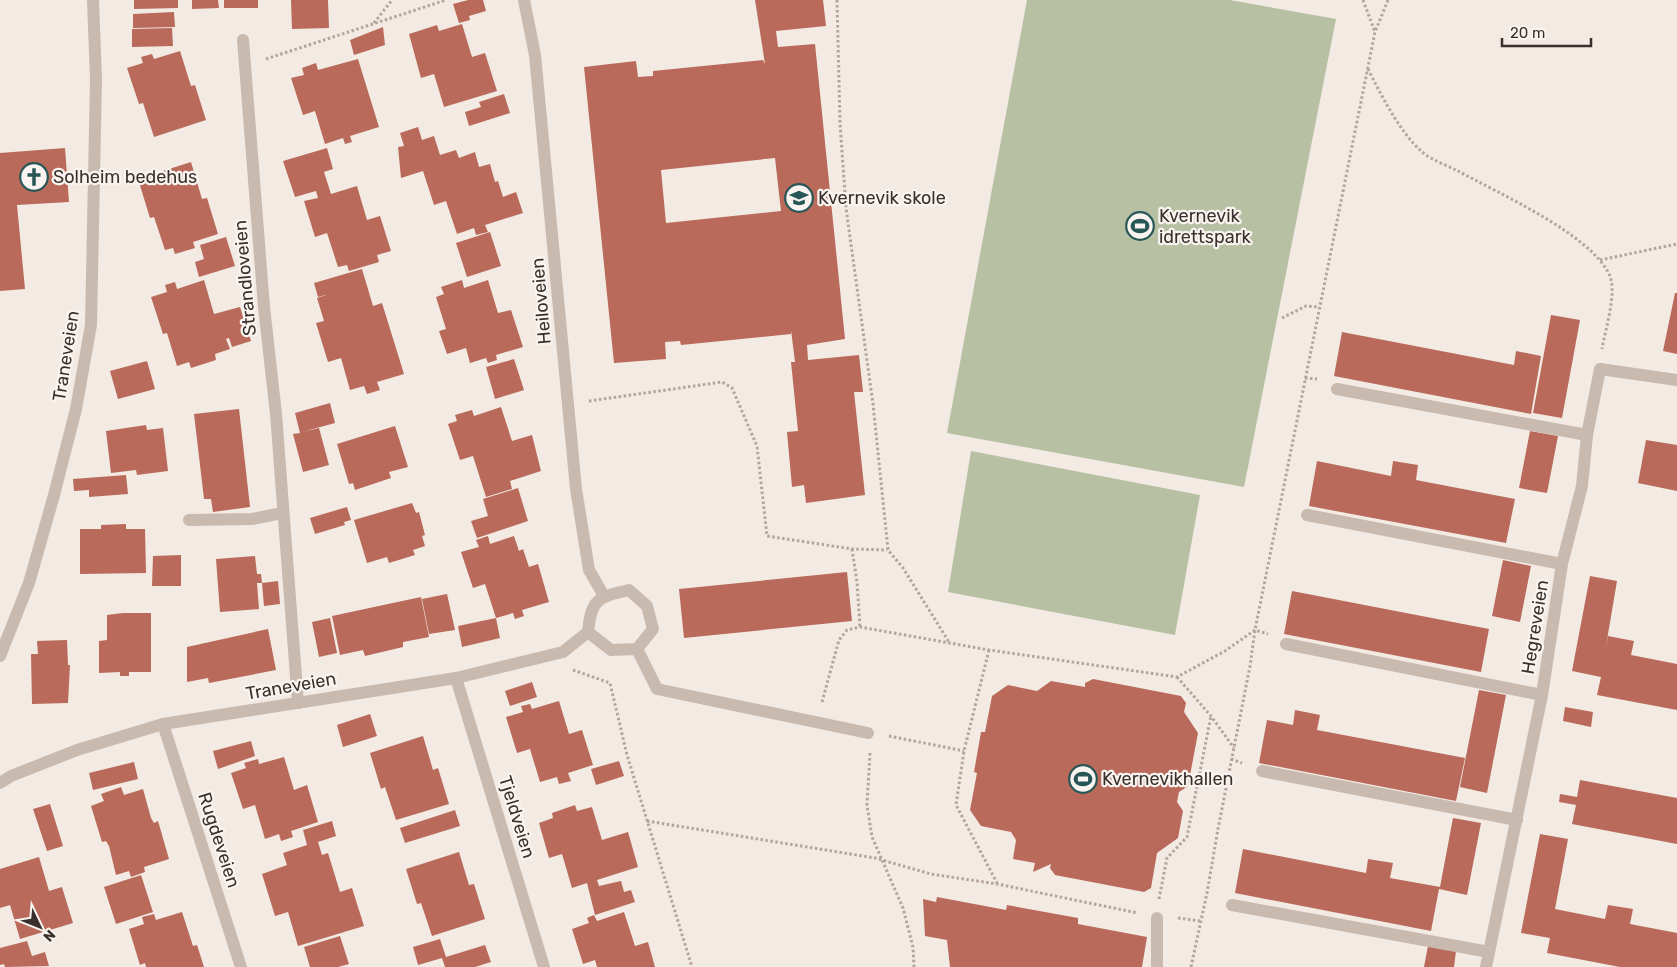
<svg xmlns="http://www.w3.org/2000/svg" width="1677" height="967" font-family="Rubik,sans-serif">
  <rect width="100%" height="100%" fill="#f2eae3"/>
  <g fill="#b8c0a4">
    <path d="M1027,0h203l106,19 -92,468 -297,-54z"/>
    <path d="M971,451l229,44 -25,140 -227,-43z"/>
  </g>
  <g fill="#b96a5a" fill-rule="evenodd">
    <path d="M134,0h44v8l-44,1z"/>
    <path d="M192,0h26l1,8 -27,1z"/>
    <rect x="224" y="0" width="34" height="8"/>
    <path d="M291,0h37l1,28 -37,1z"/>
    <path d="M468,0h15l3,11 -17,5 1,4 -11,3 -6,-19z"/>
    <path d="M755,0h68l3,26 -50,5 2,16 37,-3 30,295 -38,6 1,15 51,-5 4,37h-9l11,103 -59,8 -2,-18 -12,2 -5,-55 11,-1 -7,-69h4l-4,-32v4l-110,11 -1,-4 -15,1 1,17 -52,4 -30,-296 52,-6 2,16 15,-1v-5l110,-11 2,4zM775,158l6,53 -115,12 -5,-53z"/>
    <path d="M174,12l1,15 -42,1v-14z"/>
    <path d="M462,24l10,33 13,-4 12,38 -53,16 -10,-33 -13,4 -12,-44 28,-9 2,6z"/>
    <path d="M383,27l2,18 -31,10 -4,-15z"/>
    <path d="M172,28l1,18 -41,1v-18z"/>
    <path d="M180,51l11,35 4,-1 11,35 -52,17 -11,-34 -4,1 -12,-36 16,-5 -2,-6 11,-3 2,5z"/>
    <path d="M358,59l21,68 -29,9 2,6 -7,2 -2,-6 -18,6 -10,-33 -12,4 -12,-37 13,-3 -2,-7 14,-5 2,7z"/>
    <path d="M504,94l6,19 -41,13 -4,-14 16,-5 -2,-5z"/>
    <path d="M418,127l4,13 12,-4 6,19 16,-5 3,8 16,-6 4,15 11,-3 5,18 3,-1 5,16 13,-5 7,21 -38,12 3,7 -12,3 -2,-7 -17,6 -11,-33 -12,4 -11,-34 -22,7 -3,-31 6,-1 -4,-13z"/>
    <path d="M65,148l4,54 -52,3 8,84 -25,2v-138z"/>
    <path d="M327,148l6,21 -9,3 7,22 26,-8 10,34 13,-4 11,35 -14,4 2,7 -30,9 -2,-6 -9,2 -11,-34 -12,4 -11,-36 14,-3 -2,-7 -21,6 -12,-36z"/>
    <path d="M191,162l11,37 5,-1 11,36 -25,8 2,6 -20,6 -2,-6 -8,2 -11,-33 -4,1 -12,-39z"/>
    <path d="M490,232l11,34 -34,11 -11,-34z"/>
    <path d="M226,237l9,29 -36,11 -4,-15 9,-3 -4,-14z"/>
    <path d="M362,269l11,37 9,-3 22,71 -27,8 3,8 -13,4 -3,-8 -14,4 -9,-32 -13,4 -12,-39 8,-2 -7,-23 12,-4 -11,3 -4,-14z"/>
    <path d="M204,280l10,34 26,-7 11,34 -19,6 -3,-9 -3,1 4,10 -15,5 1,6 -25,8 -2,-6 -12,4 -10,-33 -4,1 -12,-37 16,-5 -2,-7 10,-3 2,7z"/>
    <path d="M462,280l2,8 24,-8 10,33 13,-3 12,37 -27,8 1,5 -9,3 -2,-5 -16,5 -4,-15 -19,6 -8,-23 7,-2 -10,-32 8,-3 -3,-7z"/>
    <path d="M1675,293h2v61l-14,-3z"/>
    <path d="M1551,315l29,5 -18,98 -29,-5z"/>
    <path d="M1342,332l172,33 2,-14 25,5 -10,58 -197,-38z"/>
    <path d="M514,359l10,31 -29,9 -9,-32z"/>
    <path d="M147,361l8,28 -37,10 -8,-28z"/>
    <path d="M330,403l5,20 -33,9 17,-4 10,37 -26,7 -10,-38 7,-1 -5,-20z"/>
    <path d="M501,407l11,34 20,-6 9,36 -31,10 2,8 -26,8 -13,-41 -13,4 -12,-36 9,-3 -2,-6 17,-5 2,6z"/>
    <path d="M239,409l11,98 -37,5 -2,-13h-7l-10,-85z"/>
    <path d="M146,425l1,5 16,-2 5,43 -31,4 -1,-5 -25,3 -5,-42z"/>
    <path d="M395,426l13,41 -19,5 2,6 -36,12 -2,-7 -4,1 -12,-40z"/>
    <path d="M1530,431l28,5 -11,57 -28,-5z"/>
    <path d="M1646,440l31,5v46l-39,-8z"/>
    <path d="M1317,461l74,15 2,-15 25,4 -2,15 99,19 -9,44 -197,-37z"/>
    <path d="M126,475l2,19 -39,3v-7l-15,1 -1,-12z"/>
    <path d="M518,488l10,33 -51,17 -6,-17 17,-5 -5,-17z"/>
    <path d="M412,503l4,10 3,-1 6,23 -3,1 3,10 -12,4 2,5 -26,8 -2,-6 -20,6 -13,-43z"/>
    <path d="M347,507l4,13 -7,2 1,3 -30,9 -5,-16z"/>
    <path d="M126,524v5h19l1,44 -66,1v-45h21v-4z"/>
    <path d="M488,536l2,8 24,-8 5,15 4,-2 6,18 9,-3 11,38 -27,8 2,6 -9,3 -2,-6 -17,5 -11,-34 -12,4 -12,-36 18,-5 -3,-7z"/>
    <path d="M181,555v31h-29l1,-30z"/>
    <path d="M255,556l2,18h4l1,9h-5l2,26 -39,3 -4,-53z"/>
    <path d="M1503,560l28,6 -11,56 -28,-6z"/>
    <path d="M847,572l5,49 -168,17 -5,-49z"/>
    <path d="M1590,576l27,5 -12,71 3,-16 26,5 -3,14 46,9v46l-80,-15 4,-18 -29,-6z"/>
    <path d="M278,581l2,23 -16,2 -2,-23z"/>
    <path d="M1292,591l197,38 -8,43 -197,-38z"/>
    <path d="M447,594l8,36 -26,4 -7,-35z"/>
    <path d="M421,597l8,40 -26,5v5l-38,9 -2,-6 -23,5 -8,-39z"/>
    <path d="M123,613h28v59h-22v4h-9v-4l-21,1v-32l8,-1v-25z"/>
    <path d="M330,618l7,35 -18,4 -7,-35z"/>
    <path d="M496,618l4,20 -38,9 -4,-21z"/>
    <path d="M268,629l8,41 -67,13 -1,-5 -21,4v-35z"/>
    <path d="M67,640l1,25h2l-2,38 -36,1 -1,-50h7l-1,-13z"/>
    <path d="M1093,679l88,17 5,7 -2,9 14,21 -10,53 -9,6 -2,10 6,9 -5,27 -21,15 -6,35 -7,4 -89,-17 -5,-7 1,-4 -18,8 2,-9 -22,-4 3,-19 -5,-8 -30,-6 -11,-16 7,-37 -3,-1 7,-40h4l7,-36 16,-11 29,6 14,-10 34,6v-4z"/>
    <path d="M532,682l5,15 -27,9 -5,-15z"/>
    <path d="M1479,690l27,5 -19,98 -27,-6z"/>
    <path d="M559,701l10,33 13,-4 11,35 -25,8 3,8 -12,3 -2,-7 -17,5 -10,-33 -13,4 -11,-36 17,-5 -2,-6 9,-2 2,5z"/>
    <path d="M1565,707l28,5 -2,15 -28,-6z"/>
    <path d="M1295,710l25,5 -3,15 148,28 -9,43 -197,-38 8,-43 26,5z"/>
    <path d="M370,714l7,22 -34,11 -6,-22z"/>
    <path d="M423,736l10,34 5,-2 11,36 -53,16 -11,-33 -4,2 -11,-36z"/>
    <path d="M251,741l4,15 -37,13 -5,-18z"/>
    <path d="M284,757l10,33 13,-5 11,37 -27,9 2,6 -12,4 -2,-7 -14,5 -10,-34 -12,4 -12,-36 15,-5 -2,-5 14,-4 1,5z"/>
    <path d="M619,761l5,15 -28,9 -5,-16z"/>
    <path d="M134,762l4,17 -45,11 -4,-17z"/>
    <path d="M1580,780l97,18v46l-105,-20 4,-19 -17,-3 1,-8 17,3z"/>
    <path d="M121,787l3,8 19,-6 8,29 3,5 4,-2 11,38 -25,8 1,5 -14,5 -2,-6 -13,4 -7,-29 -3,-5 -4,1 -11,-36 13,-5 -3,-7z"/>
    <path d="M50,804l13,42 -16,5 -14,-42z"/>
    <path d="M575,805l2,6 15,-4 10,33 26,-8 10,35 -41,13 2,6 22,-5 3,11 7,-2 4,12 -40,13 -8,-32 -15,5 -10,-34 -13,4 -10,-35 14,-5 -1,-5z"/>
    <path d="M455,810l5,16 -55,17 -5,-15z"/>
    <path d="M1453,818l28,5 -14,72 -28,-6 -8,42 -196,-38 8,-44 123,24 2,-14 25,4 -3,15 50,9z"/>
    <path d="M332,821l4,15 -18,6 4,13 6,-2 12,39 12,-4 12,38 -66,20 -10,-34 -13,4 -13,-42 25,-9 -4,-12 24,-8 -4,-15z"/>
    <path d="M1540,834l28,5 -13,70 50,10 3,-14 25,4 -3,15 47,9v34h-57l-73,-14 3,-15 -29,-5z"/>
    <path d="M459,852l10,33 5,-1 11,35 -53,17 -11,-33 -4,1 -11,-35z"/>
    <path d="M39,857l10,34 13,-4 11,36 -53,16 -10,-34 -10,3v-39z"/>
    <path d="M141,875l12,37 -37,12 -12,-37z"/>
    <path d="M937,897l69,13 1,-5 71,13v6l69,13 -5,30h-192l-3,-27 -22,-4 -2,-37 13,3z"/>
    <path d="M182,912l11,34 4,-1 7,22h-58l-1,-4 -5,2 -11,-36 15,-5 -2,-7 12,-3 2,6z"/>
    <path d="M624,912l11,34 13,-4 7,25h-58l-2,-7 -12,4 -11,-35 17,-6 -2,-5 7,-3 3,6z"/>
    <path d="M340,936l9,28 -11,3h-28l-6,-20z"/>
    <path d="M440,939l6,18 39,-12 6,17 -16,5h-30l-3,-9 -24,7 -5,-18z"/>
    <path d="M27,941l5,15 13,-4 4,14 -44,1 -1,-3 -4,1v-17z"/>
    <path d="M1428,946l28,5 -2,16h-30z"/>
  </g>
  <g fill="none" stroke-linecap="round" stroke-linejoin="round">
    <g stroke="#b5a49a" stroke-width="3" stroke-dasharray="2.5 2.5" stroke-linecap="butt">
      <path d="M837,0l3,123 6,85 27,196 15,146 15,18 46,74"/>
      <path d="M1363,0l12,32"/>
      <path d="M374,23l18,-23"/>
      <path d="M266,59l180,-59"/>
      <path d="M1368,69c13,26 32,63 53,82 10,9 25,14 37,20 40,22 132,63 151,103 9,17 -4,56 -7,75"/>
      <path d="M1600,260l77,-16"/>
      <path d="M1282,318l24,-12 13,1"/>
      <path d="M1305,378l12,1"/>
      <path d="M589,401l133,-19 10,6 25,58 10,90 85,13 35,1"/>
      <path d="M852,549l5,33 3,45"/>
      <path d="M989,650l-25,101 -8,54 41,78"/>
      <path d="M573,670l37,13 17,72 65,212"/>
      <path d="M1177,677l34,39 23,32"/>
      <path d="M822,702l17,-62 8,-10 13,-3 129,23 188,27 48,-26 30,-21 13,4"/>
      <path d="M889,736l75,15"/>
      <path d="M870,753l-3,52 5,32 31,71 10,39 1,20"/>
      <path d="M1231,759l11,4"/>
      <path d="M647,821l228,37 56,16 66,10 141,29"/>
      <path d="M1159,899l8,-41 20,-21 24,-121"/>
      <path d="M1178,918l22,3"/>
      <path d="M1191,967l16,-74 11,-64 32,-163 5,-36 120,-598 13,-32"/>
    </g>
    <g stroke="#c9bab0" stroke-width="12">
      <path d="M1337,389l250,46"/>
      <path d="M1307,515l255,49"/>
      <path d="M189,520l63,-1 30,-6"/>
      <path d="M1286,644l256,51"/>
      <path d="M637,649l20,40 211,44"/>
      <path d="M1262,771l255,49"/>
      <path d="M1232,905l257,47"/>
      <path d="M1157,967v-49"/>
    </g>
    <g stroke="#c9bab0" stroke-width="12">
      <path d="M524,0l11,55 41,434 13,81 15,26"/>
      <path d="M243,40l21,267 12,107 22,289"/>
      <path d="M629,590l18,16 6,23 -16,20 -26,1 -23,-18c3,-33 10,-35 41,-42z"/>
      <path d="M0,656l29,-73 25,-88 22,-86 15,-84 5,-246 -3,-79"/>
      <path d="M456,678l88,289"/>
      <path d="M163,724l78,243"/>
      <path d="M0,783l11,-7 66,-26 86,-26 293,-46 107,-26 25,-20"/>
      <path d="M1486,967l56,-272 20,-131 20,-78 5,-51 13,-66 77,11"/>
    </g>
  </g>
  <defs>
    <symbol id="church-ring" viewBox="-11 -11 22 22"><circle r="9.5" fill="#f9f4f0" stroke="#275656" stroke-width="1.5"/><path d="M-1.2-6h2.4v3.5h3.3v2.4h-3.3V6h-2.4V-.1h-3.3v-2.4h3.3Z" fill="#275656"/></symbol>
    <symbol id="school-ring" viewBox="-11 -11 22 22"><circle r="9.5" fill="#f9f4f0" stroke="#275656" stroke-width="1.5"/><path d="M0-5L7-2L0 1L-7-2ZM-4 1L0 2.5L4 1V4Q0 6-4 4Z" fill="#275656"/></symbol>
    <symbol id="stadium-ring" viewBox="-11 -11 22 22"><circle r="9.5" fill="#f9f4f0" stroke="#275656" stroke-width="1.5"/><path d="M0-5a6.5 5 0 1 0 0 10a6.5 5 0 1 0 0-10ZM-3.5-1.8h7v3.6h-7Z" fill="#275656"/></symbol>
  </defs>
  <g fill-rule="evenodd">
    <use href="#church-ring" x="18" y="161" width="32" height="32"/>
    <use href="#school-ring" x="783" y="182" width="32" height="32"/>
    <use href="#stadium-ring" x="1124" y="210" width="32" height="32"/>
    <use href="#stadium-ring" x="1067" y="763" width="32" height="32"/>
  </g>
  <g text-anchor="middle" stroke-width="4.5" stroke-linejoin="round" paint-order="stroke">
    <g font-size="18" fill="#39302d" stroke="#f9f4f0" text-anchor="start">
      <text x="53" y="183">Solheim bedehus</text>
      <text x="818" y="204">Kvernevik skole</text>
      <text x="1159" y="222">Kvernevik<tspan x="1159" dy="21">idrettspark</tspan></text>
      <text x="1102" y="785">Kvernevikhallen</text>
    </g>
    <g font-size="18" fill="#39302d" stroke="#f9f4f0">
      <text transform="translate(245 278) rotate(-95)" y="6">Strandloveien</text>
      <text transform="translate(541 301) rotate(-95)" y="6">Heiloveien</text>
      <text transform="translate(66 356) rotate(-81)" y="6">Traneveien</text>
      <text transform="translate(1535 627) rotate(-81)" y="6">Hegreveien</text>
      <text transform="translate(291 686) rotate(-10)" y="6">Traneveien</text>
      <text transform="translate(517 817) rotate(73)" y="6">Tjeldveien</text>
      <text transform="translate(219 840) rotate(72)" y="6">Rugdeveien</text>
    </g>
  </g>
  <g transform="translate(40 927) rotate(133)" stroke="#f9f4f0" stroke-width="4" paint-order="stroke">
  <path d="M0-4L9 19L0 12L-9 19Z" fill="#39302d"/>
  <text y="-8" font-size="14" font-weight="bold" text-anchor="middle" fill="#39302d">N</text>
  </g>
  <path d="M1502 38v8h89v-8" fill="none" stroke="#39302d" stroke-width="2.5"/>
  <text x="1510" y="38" font-size="15" fill="#39302d" stroke="#f9f4f0" stroke-width="4" paint-order="stroke">20 m</text>
</svg>
